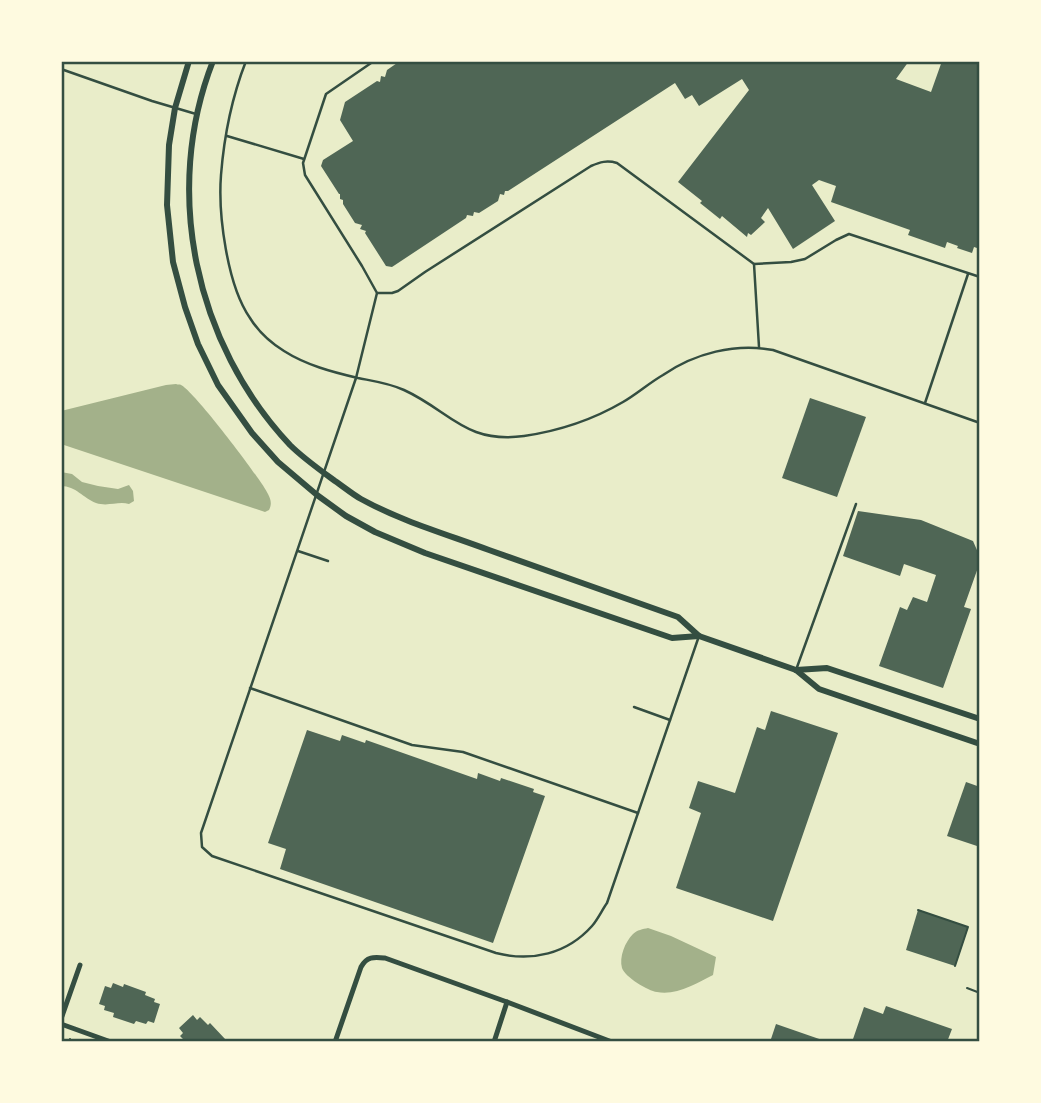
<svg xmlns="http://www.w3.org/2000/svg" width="1041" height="1103" font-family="Raleway,sans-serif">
  <rect width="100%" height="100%" fill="#e9edc9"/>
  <g fill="#a3b18a">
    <path d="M176,384c2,1 4,0 5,1 12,5 80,94 87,109 3,6 4,10 1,16l-4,2 -204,-68v-33l105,-26z"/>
    <path d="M61,472l11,2 10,8 16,4 20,3 11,-4 4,6 1,10 -5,3c-11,-3 -21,3 -33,-1 -13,-5 -20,-17 -35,-17z"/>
    <path d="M648,928l23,8 45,21 -3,18c-16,8 -37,21 -56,17 -9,-1 -32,-15 -35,-24 -3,-11 3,-26 11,-34 4,-4 10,-5 15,-6z"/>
  </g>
  <g fill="#4f6655">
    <path d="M400,61h509l-13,18 35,13 11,-31h38v188l-6,-2 -2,6 -15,-5 1,-2 -11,-4 -2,6 -37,-13 2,-5 -79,-28 5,-16 -17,-6 -7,5 23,36 -42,28 -25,-41 -7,10 4,4 -14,13 -3,-2 -1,4 -25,-21 -2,3 -20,-16 2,-2 -24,-19 71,-92 -7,-11 -43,27 -7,-11 -7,4 -10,-16 -167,108h-3l-1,4 -4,-1 -2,7 -19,12 -5,-1 -1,4 -6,-1 -1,3 -74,49 -6,-1 -21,-33 1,-2 -6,-2 2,-4 -7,-2 -12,-19v-4l-3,-1v-5h-1l-18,-28 2,-6 30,-19 -13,-21 5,-18 32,-21 3,1 1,-6 4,1 2,-7z"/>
    <path d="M810,398l56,19 -29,80 -55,-19z"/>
    <path d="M858,511l63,9 52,21 7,16v5l-16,45 7,2 -28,79 -64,-22 21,-59 7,3 6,-13 14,5 9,-27 -32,-11 -4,12 -57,-20z"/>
    <path d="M771,711l67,22 -65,188 -97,-33 25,-75 -12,-5 9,-27 37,12 22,-66 8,3z"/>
    <path d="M307,730l33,11 2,-6 23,8 1,-3 111,39 1,-6 22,8 1,-3 33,11 -1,3 12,4 -52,147 -213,-74 6,-20 -18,-6z"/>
    <path d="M966,782l14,5v60l-33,-11z"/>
    <path d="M918,910l50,17 -13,39 -49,-16z"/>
    <path d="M113,983l10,4 1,-3 22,8 -1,3 10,4 -1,3 6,2 -6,19 -6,-2 -2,3 -10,-3 -2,3 -21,-7 1,-4 -10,-3 1,-4 -6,-2 6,-18 6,2z"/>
    <path d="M886,1006l66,23 -5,13h-95l12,-35 19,7z"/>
    <path d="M193,1015l4,5 3,-3 8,8 2,-2 16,17 -2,2h-38l-6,-6 3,-3 -4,-5z"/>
    <path d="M776,1024l49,17v1h-55z"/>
  </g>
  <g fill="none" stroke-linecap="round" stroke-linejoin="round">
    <g stroke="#344e41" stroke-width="2">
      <path d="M918,910l50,17 -13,39"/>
      <path d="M967,988l13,5"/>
      <path d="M70,1039v3"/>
    </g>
    <g stroke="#344e41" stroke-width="2.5">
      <path d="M246,61c-14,36 -22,76 -25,114 -3,39 6,110 29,143 8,13 21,25 34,33 22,14 48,21 74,27 15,3 31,5 46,12 46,21 61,54 120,46 34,-5 70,-17 99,-34 14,-8 26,-19 40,-27 32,-22 72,-32 110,-25l207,73"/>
      <path d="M374,61l-48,33 -23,69 2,12 57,91 15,27 -21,85 -155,455 1,14 10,9 284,97c36,9 71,1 96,-27 6,-7 10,-16 15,-23l92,-267"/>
      <path d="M61,69l91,32 44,13"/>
      <path d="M227,136l77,23"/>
      <path d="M754,264l5,83"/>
      <path d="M377,293h15l6,-2 27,-19 166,-106c9,-4 16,-6 26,-3l137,101 37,-2 14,-3 31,-19 13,-6 131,43"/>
      <path d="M925,403l43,-129"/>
      <path d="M298,551l30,10"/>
      <path d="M796,670l60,-166"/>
      <path d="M250,688l162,57 51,7 175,61"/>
      <path d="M634,707l36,13"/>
    </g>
    <g stroke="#344e41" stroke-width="5">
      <path d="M61,1019l19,-54"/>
      <path d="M61,1024l50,18"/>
      <path d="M335,1042l26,-75c6,-11 13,-10 24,-9l122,44 105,40"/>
      <path d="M494,1042l13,-40"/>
    </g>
    <g stroke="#344e41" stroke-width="6">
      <path d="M189,61l-14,47 -6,37 -2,60 6,57 12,45 13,37 20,41 34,48 26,29 39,33 29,21 29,16 50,21 247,85 27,-2"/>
      <path d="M213,61c-51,130 -18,283 77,384 13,13 30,25 45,36 9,6 17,13 26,18 40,22 85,35 128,51 63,22 126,45 189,67l21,19 97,34 23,19 161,55"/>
      <path d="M796,670l31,-2 153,51"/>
    </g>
  </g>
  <rect width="1041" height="1103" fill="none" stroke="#fefae0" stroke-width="126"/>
  <rect x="63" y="63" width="915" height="977" fill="none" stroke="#344e41" stroke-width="2.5"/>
</svg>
